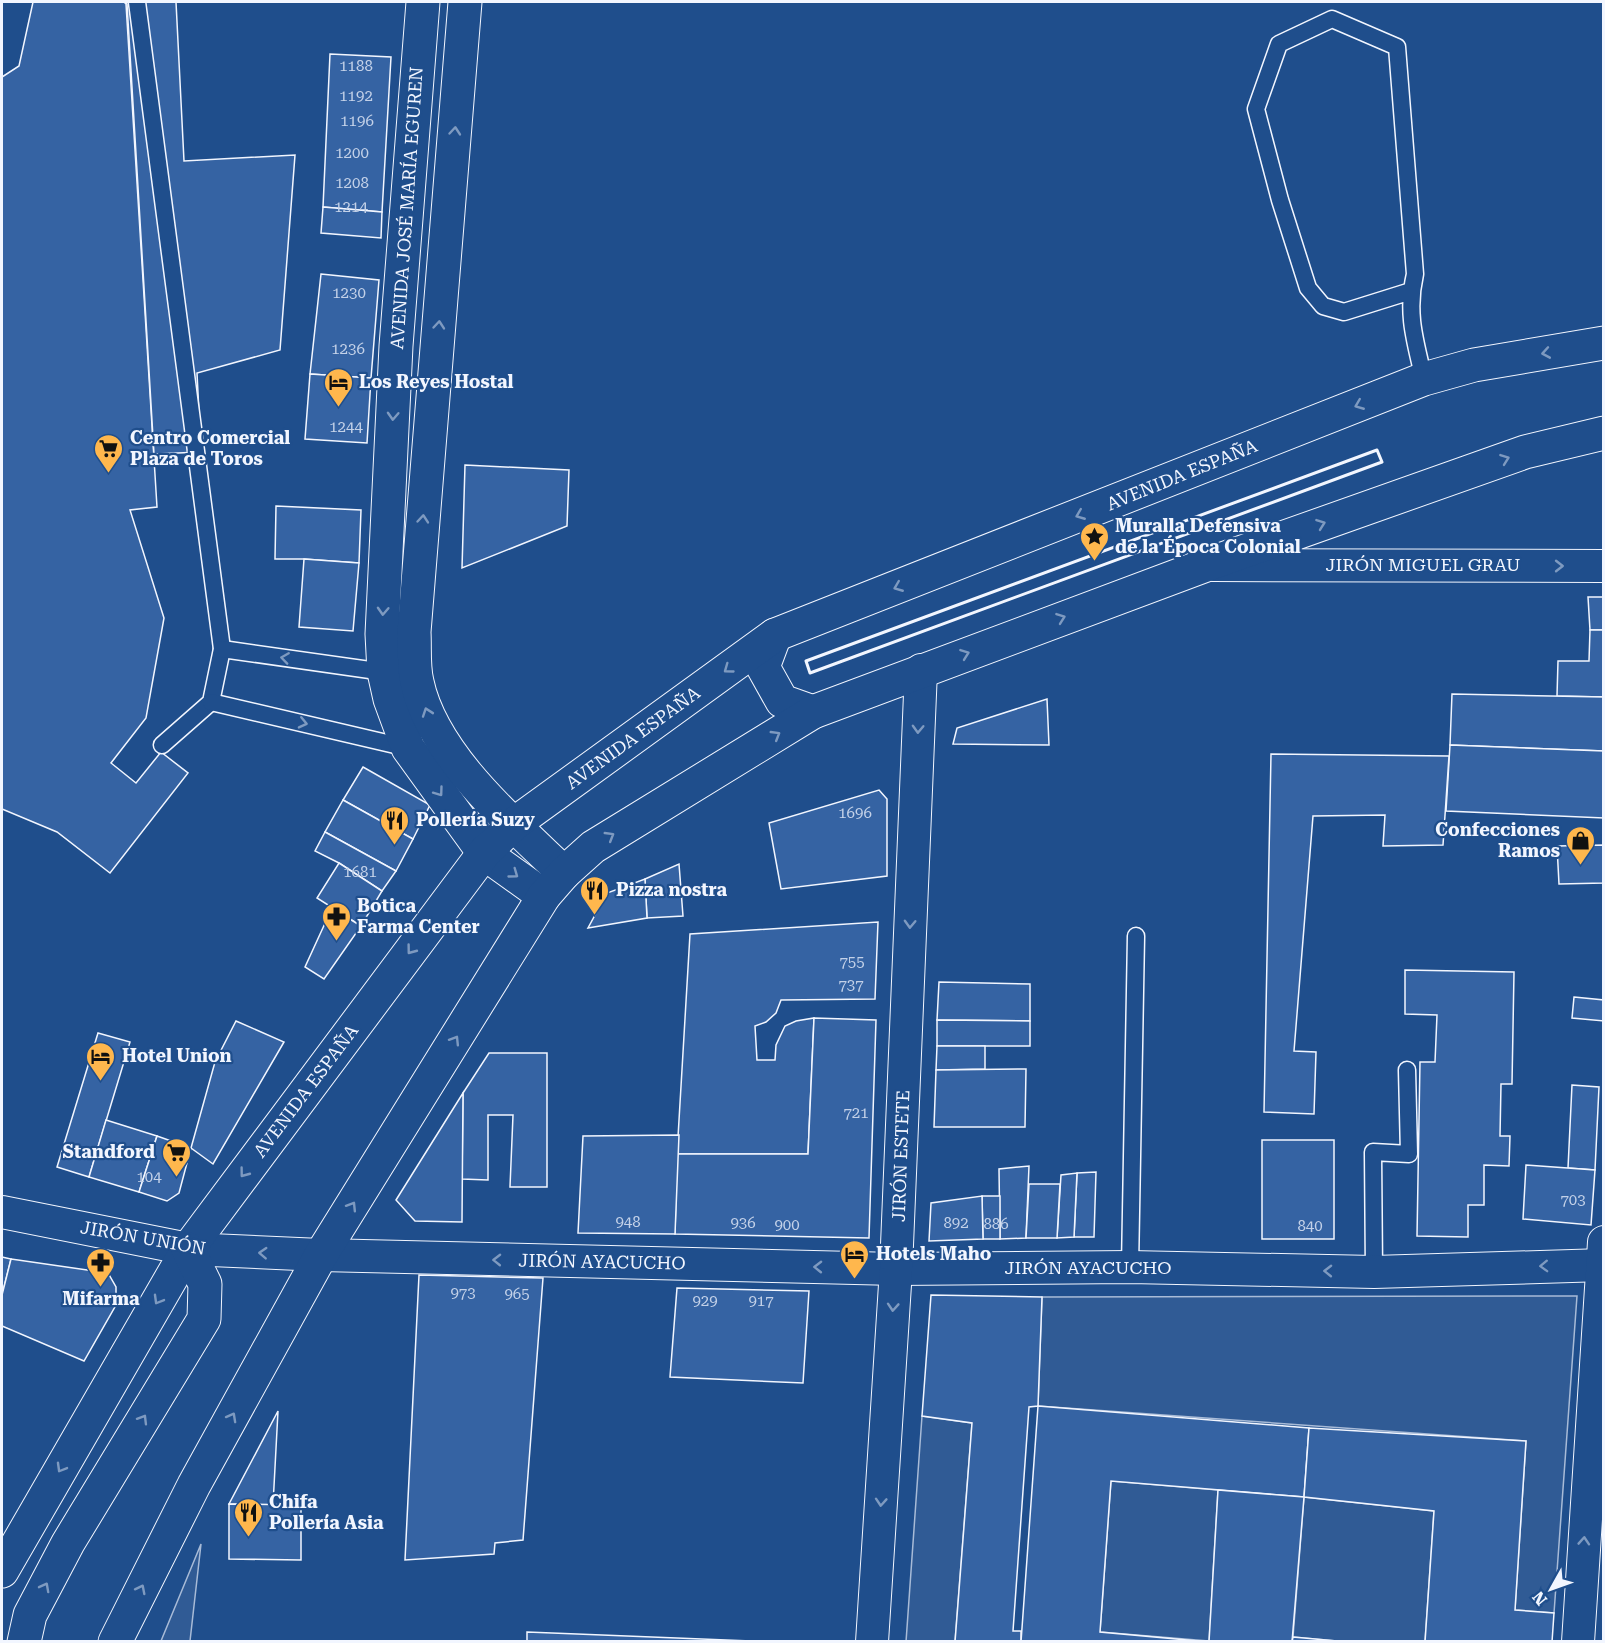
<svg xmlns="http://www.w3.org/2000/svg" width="1605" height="1643" font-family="'Roboto Serif',serif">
  <rect width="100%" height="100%" fill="#1f4e8c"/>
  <g fill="#305b95" stroke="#a8bbd7" stroke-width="1.5">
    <path d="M1577,1296l-23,317 -39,-3 11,-169 -488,-35 4,-109z"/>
    <path d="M922,1416l50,7 -17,218 -49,1z"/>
    <path d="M1111,1481l107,9 -9,151 -109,-9z"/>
    <path d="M1304,1497l130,14 -9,130 -77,1 -55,-5z"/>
    <path d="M201,1544l-11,97h-29z"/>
  </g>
  <g fill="#3563a3" stroke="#f2f6ff" stroke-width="1.5">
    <path d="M33,2h91l2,2 31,503 -27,3 34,108 -18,100 -35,45 25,20 25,-31 27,21 -78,100 -53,-41 -55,-23v-732l17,-11z"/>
    <path d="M125,2h51l8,159 111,-6 -15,195 -83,23 4,79 -47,2 -27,-450z"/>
    <path d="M330,54l61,3 -9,155 -59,-5z"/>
    <path d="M323,207l59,5 -1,26 -60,-5z"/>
    <path d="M321,274l58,6 -8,98 -61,-4z"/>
    <path d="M310,374l61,4 -4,65 -62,-4z"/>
    <path d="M465,465l104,5 -2,56 -105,42z"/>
    <path d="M276,506l85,4 -2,53 -55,-4h-29z"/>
    <path d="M304,559l55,4 -6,68 -54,-4z"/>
    <path d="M1588,597h16v33h-14z"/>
    <path d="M1590,630h14v67l-47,-1 1,-35h31z"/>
    <path d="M1452,694l152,3v54l-154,-6z"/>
    <path d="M1047,699l2,46 -96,-1 4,-16z"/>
    <path d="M1450,745l154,6v67l-158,-7z"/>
    <path d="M1271,754l178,2 -6,89 -60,1 2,-31 -72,1 -19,235 22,1 -2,62 -50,-2z"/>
    <path d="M363,767l67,38 -17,34 -70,-39z"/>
    <path d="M879,790l8,9v77l-106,13 -12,-66z"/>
    <path d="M343,800l70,39 -17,32 -71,-39z"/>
    <path d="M325,832l71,39 -14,20 -43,-28 -24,-12z"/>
    <path d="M1604,845v38l-45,1 -2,-38z"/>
    <path d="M339,863l43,28 -21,35 -44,-28z"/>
    <path d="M679,864l4,52 -36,2 -2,-39z"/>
    <path d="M645,879l2,39 -59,10 19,-35z"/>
    <path d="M332,908l29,18 -37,53 -19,-12z"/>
    <path d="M878,922l-3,77 -94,1 -5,13 -10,9 -11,4 2,34h18l1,-15 9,-19 11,-5 18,-3 -6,136h-131l13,-220z"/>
    <path d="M1405,970l109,2 -2,112h-11l-1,52h10l-1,30 -25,-1v40h-16v32l-51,-1 3,-174h15l2,-47 -32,-1z"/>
    <path d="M939,982l91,2v37l-93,-1z"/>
    <path d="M1574,997l30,3v21l-32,-3z"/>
    <path d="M814,1018l62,2 -7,218 -194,-4 2,-80h131z"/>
    <path d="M937,1020l93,1v25h-93z"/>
    <path d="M236,1021l48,21 -71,122 -22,-16 24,-86z"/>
    <path d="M98,1033l32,9 -41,135 -32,-10z"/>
    <path d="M937,1046h48v23l-49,1z"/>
    <path d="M489,1053h58v134h-37l3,-72h-25v65l-26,-1 1,-86z"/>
    <path d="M1026,1069l-1,58h-91l2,-57z"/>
    <path d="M1572,1085l27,2 -4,83 -27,-2z"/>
    <path d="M463,1093l-1,129 -47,-1 -19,-21z"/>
    <path d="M106,1120l51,16 -18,56 -50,-15z"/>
    <path d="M679,1135l-4,99 -97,-1 5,-97z"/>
    <path d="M157,1136l34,12 -12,45 -12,8 -28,-9z"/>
    <rect x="1262" y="1140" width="72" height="99"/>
    <path d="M1526,1165l69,5 -4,55 -68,-6z"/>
    <path d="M1029,1166l-3,72 -26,1 -1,-70z"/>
    <path d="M1096,1172l-2,65h-20l3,-64z"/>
    <path d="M1077,1173l-3,64 -17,1 4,-63z"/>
    <path d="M1029,1184h31l-3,54h-31z"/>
    <path d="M982,1196h18v43h-17z"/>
    <path d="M982,1196l1,43 -54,2 2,-38z"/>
    <path d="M2,1257l9,2 -9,36z"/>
    <path d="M11,1259l97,14 8,14v18l-32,56 -82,-35v-31z"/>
    <path d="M419,1275l124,3 -20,262 -28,3 -1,11 -89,6z"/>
    <path d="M677,1288l132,3 -6,92 -133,-6z"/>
    <path d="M931,1295l111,2 -4,109 -9,1 -16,224h8v11h-66l17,-219 -50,-7z"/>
    <path d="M1038,1406l271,22 -5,69 -193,-16 -11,151 109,10h-188z"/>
    <path d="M278,1411l-5,94 -44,-1z"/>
    <path d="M1309,1428l217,13 -11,169 39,3 -2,29h-127l9,-131 -130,-14z"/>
    <path d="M1218,1490l86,7 -12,145h-83z"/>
    <path d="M229,1504l72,1v55l-72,-1z"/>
    <path d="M527,1632l252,10h-252z"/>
    <path d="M1293,1637l55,5h-56z"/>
  </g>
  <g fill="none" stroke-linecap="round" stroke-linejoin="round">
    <defs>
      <g id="service">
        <path d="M137,2l85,647 -11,53 -49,43"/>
        <path d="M1411,291l-67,21 -21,-6 -15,-18 -28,-88 -24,-91 23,-65 53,-25 65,28 18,227c-9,39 0,67 9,105"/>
        <path d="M222,649l162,23"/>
        <path d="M211,702l197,46"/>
        <path d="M1130,1267l6,-331"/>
        <path d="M1374,1272l-1,-120 36,2 -2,-84"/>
      </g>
      <g id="minor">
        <path d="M1213,565l391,1"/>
        <path d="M2,1212l186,37 133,6 575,14 234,-2 244,5 230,-7"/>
        <path d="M872,1642l24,-373 25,-599"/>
        <path d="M1578,1642l26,-400"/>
      </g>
      <g id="secondary">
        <path d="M423,2l-27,344 -14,288 2,38 6,27 18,49 76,105 60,43"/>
        <path d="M465,2l-51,630c1,16 -1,34 3,50 15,73 95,141 147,191"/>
      </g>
      <g id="primary">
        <path d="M775,635l-12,32 19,34 31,11"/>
        <path d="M2,1571l186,-322 296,-396 30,-29 261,-189 649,-256 50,-14 130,-22"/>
        <path d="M24,1642l6,-27 38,-72 136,-224 1,-35 -17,-35"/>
        <path d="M115,1642l79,-157 127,-230 223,-359 20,-23 29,-26 220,-135 393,-147 319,-113 79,-19"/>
      </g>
    </defs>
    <use href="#service" stroke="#f2f6ff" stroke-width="19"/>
    <use href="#minor" stroke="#f2f6ff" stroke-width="34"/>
    <use href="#secondary" stroke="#f2f6ff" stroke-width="35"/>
    <use href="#primary" stroke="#f2f6ff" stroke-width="35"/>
    <use href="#service" stroke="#1f4e8c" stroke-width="16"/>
    <use href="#minor" stroke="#1f4e8c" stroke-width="32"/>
    <use href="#secondary" stroke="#1f4e8c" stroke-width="33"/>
    <use href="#primary" stroke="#1f4e8c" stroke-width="33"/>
    <path stroke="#f2f6ff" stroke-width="3" d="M1377,450l5,12 -572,211 -4,-12z"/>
  </g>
  <defs><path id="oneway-chevron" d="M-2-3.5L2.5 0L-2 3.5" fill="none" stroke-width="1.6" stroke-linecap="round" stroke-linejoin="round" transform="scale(1.5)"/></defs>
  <g stroke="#7e9ac0">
    <use href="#oneway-chevron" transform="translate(455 131) rotate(-85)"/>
    <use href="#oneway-chevron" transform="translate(439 325) rotate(-85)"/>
    <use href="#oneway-chevron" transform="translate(1546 353) rotate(170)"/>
    <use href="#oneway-chevron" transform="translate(1359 405) rotate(158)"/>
    <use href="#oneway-chevron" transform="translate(393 416) rotate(93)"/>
    <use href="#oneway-chevron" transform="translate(1505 459) rotate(-20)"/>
    <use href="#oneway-chevron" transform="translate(1080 515) rotate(158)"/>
    <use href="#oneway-chevron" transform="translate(423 519) rotate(-85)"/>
    <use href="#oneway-chevron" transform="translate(1321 524) rotate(-20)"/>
    <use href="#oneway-chevron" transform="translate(1559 566)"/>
    <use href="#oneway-chevron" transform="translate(898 587) rotate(158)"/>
    <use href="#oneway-chevron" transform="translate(383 611) rotate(93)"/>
    <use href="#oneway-chevron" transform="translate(1061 618) rotate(-20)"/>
    <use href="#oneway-chevron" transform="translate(965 654) rotate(-20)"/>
    <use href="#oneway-chevron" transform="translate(285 658) rotate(-172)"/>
    <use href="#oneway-chevron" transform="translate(728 669) rotate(144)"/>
    <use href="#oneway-chevron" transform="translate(427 712) rotate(-109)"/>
    <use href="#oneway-chevron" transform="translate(303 723) rotate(13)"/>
    <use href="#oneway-chevron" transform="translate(918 729) rotate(92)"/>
    <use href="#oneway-chevron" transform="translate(776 735) rotate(-31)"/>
    <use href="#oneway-chevron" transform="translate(439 792) rotate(54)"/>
    <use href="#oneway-chevron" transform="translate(610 836) rotate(-31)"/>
    <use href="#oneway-chevron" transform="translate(514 874) rotate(36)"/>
    <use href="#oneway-chevron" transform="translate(910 924) rotate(92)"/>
    <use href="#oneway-chevron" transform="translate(411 950) rotate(127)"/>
    <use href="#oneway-chevron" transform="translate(455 1040) rotate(-58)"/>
    <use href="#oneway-chevron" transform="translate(244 1173) rotate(127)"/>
    <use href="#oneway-chevron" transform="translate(352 1206) rotate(-58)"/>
    <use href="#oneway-chevron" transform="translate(263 1253) rotate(-177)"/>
    <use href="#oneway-chevron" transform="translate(497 1260) rotate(-179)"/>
    <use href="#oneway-chevron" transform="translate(1544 1266) rotate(178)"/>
    <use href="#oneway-chevron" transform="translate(818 1267) rotate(-179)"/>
    <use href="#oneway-chevron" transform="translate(1328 1271) rotate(-179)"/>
    <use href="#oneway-chevron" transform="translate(158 1300) rotate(120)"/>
    <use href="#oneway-chevron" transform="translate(893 1307) rotate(94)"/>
    <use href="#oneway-chevron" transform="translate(232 1417) rotate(-61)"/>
    <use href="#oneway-chevron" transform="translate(143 1419) rotate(-59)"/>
    <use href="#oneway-chevron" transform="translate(61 1468) rotate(120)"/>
    <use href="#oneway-chevron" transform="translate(881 1502) rotate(94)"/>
    <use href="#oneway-chevron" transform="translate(1584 1541) rotate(-86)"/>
    <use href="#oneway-chevron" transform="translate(45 1587) rotate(-62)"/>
    <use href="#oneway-chevron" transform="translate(141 1589) rotate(-63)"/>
  </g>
  <defs>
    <symbol id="hotel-pin" viewBox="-11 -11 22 30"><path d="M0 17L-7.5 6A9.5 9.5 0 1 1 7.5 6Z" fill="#ffb74d" stroke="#1f4e8c"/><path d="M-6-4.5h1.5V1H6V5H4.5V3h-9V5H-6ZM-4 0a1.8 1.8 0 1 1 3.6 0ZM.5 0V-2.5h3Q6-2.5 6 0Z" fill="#111"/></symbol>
    <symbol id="supermarket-pin" viewBox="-11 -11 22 30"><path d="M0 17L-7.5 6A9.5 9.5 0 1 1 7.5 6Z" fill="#ffb74d" stroke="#1f4e8c"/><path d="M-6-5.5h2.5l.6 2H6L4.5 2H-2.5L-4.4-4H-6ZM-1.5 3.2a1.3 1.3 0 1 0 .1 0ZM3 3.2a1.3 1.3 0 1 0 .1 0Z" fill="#111"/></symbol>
    <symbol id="sight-pin" viewBox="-11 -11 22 30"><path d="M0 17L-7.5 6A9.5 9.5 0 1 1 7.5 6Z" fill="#ffb74d" stroke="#1f4e8c"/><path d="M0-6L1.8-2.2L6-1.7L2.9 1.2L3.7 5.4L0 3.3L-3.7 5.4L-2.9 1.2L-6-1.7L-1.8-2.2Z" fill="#111"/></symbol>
    <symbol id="restaurant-pin" viewBox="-11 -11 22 30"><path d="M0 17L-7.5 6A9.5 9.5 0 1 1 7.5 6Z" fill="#ffb74d" stroke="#1f4e8c"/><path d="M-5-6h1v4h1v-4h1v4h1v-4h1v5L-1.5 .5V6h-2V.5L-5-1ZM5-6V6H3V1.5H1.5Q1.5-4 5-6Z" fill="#111"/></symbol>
    <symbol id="shop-pin" viewBox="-11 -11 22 30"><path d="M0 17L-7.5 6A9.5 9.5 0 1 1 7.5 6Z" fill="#ffb74d" stroke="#1f4e8c"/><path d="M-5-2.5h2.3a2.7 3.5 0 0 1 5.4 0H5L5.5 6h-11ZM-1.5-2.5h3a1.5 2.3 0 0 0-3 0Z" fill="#111"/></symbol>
    <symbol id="pharmacy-pin" viewBox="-11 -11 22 30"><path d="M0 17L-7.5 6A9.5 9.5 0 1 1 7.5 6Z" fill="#ffb74d" stroke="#1f4e8c"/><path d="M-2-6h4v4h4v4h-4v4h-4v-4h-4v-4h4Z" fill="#111"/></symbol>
  </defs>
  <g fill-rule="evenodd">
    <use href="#hotel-pin" x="322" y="366" width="33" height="45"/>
    <use href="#supermarket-pin" x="92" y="432" width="33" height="45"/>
    <use href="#sight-pin" x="1078" y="520" width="33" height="45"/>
    <use href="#restaurant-pin" x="378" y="804" width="33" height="45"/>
    <use href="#shop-pin" x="1564" y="824" width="33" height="45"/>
    <use href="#restaurant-pin" x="578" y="874" width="33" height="45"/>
    <use href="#pharmacy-pin" x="320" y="900" width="33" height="45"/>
    <use href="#hotel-pin" x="84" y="1040" width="33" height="45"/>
    <use href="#supermarket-pin" x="160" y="1136" width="33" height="45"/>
    <use href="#hotel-pin" x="838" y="1238" width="33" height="45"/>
    <use href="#pharmacy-pin" x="84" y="1246" width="33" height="45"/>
    <use href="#restaurant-pin" x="232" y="1496" width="33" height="45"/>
  </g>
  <g text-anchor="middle" stroke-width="4.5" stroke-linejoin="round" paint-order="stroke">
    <g font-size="15" fill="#c3d1e8">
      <text x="356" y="71">1188</text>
      <text x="356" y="101">1192</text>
      <text x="357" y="126">1196</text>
      <text x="352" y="158">1200</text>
      <text x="352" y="188">1208</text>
      <text x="351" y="212">1214</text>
      <text x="349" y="298">1230</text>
      <text x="348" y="354">1236</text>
      <text x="346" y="432">1244</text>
      <text x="855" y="818">1696</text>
      <text x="360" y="877">1681</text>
      <text x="852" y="967">755</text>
      <text x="851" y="990">737</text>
      <text x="856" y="1118">721</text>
      <text x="149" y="1182">104</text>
      <text x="1573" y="1205">703</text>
      <text x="628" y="1227">948</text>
      <text x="743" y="1228">936</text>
      <text x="956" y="1228">892</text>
      <text x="996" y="1229">886</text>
      <text x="787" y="1230">900</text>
      <text x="1310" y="1231">840</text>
      <text x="463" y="1298">973</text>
      <text x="517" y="1299">965</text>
      <text x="705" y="1306">929</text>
      <text x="761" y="1306">917</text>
    </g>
    <g font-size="18" fill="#f2f6ff" stroke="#1f4e8c">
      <text transform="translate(407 208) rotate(-86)" y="6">AVENIDA JOSÉ MARÍA EGUREN</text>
      <text transform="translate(1182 475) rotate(-22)" y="6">AVENIDA ESPAÑA</text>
      <text x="1423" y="571">JIRÓN MIGUEL GRAU</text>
      <text transform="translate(633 738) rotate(-36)" y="6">AVENIDA ESPAÑA</text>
      <text transform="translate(306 1091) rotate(-53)" y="6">AVENIDA ESPAÑA</text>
      <text transform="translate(901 1156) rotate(-88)" y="6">JIRÓN ESTETE</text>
      <text transform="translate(143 1238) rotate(10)" y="6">JIRÓN UNIÓN</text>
      <text transform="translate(602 1262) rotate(1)" y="6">JIRÓN AYACUCHO</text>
      <text x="1088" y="1274">JIRÓN AYACUCHO</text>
    </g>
    <g font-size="18" font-weight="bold" fill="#f2f6ff" stroke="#1f4e8c" text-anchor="start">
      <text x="359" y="388">Los Reyes Hostal</text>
      <text x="130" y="444">Centro Comercial<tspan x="130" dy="21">Plaza de Toros</tspan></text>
      <text x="1115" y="532">Muralla Defensiva<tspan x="1115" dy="21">de la Época Colonial</tspan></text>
      <text x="416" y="826">Pollería Suzy</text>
      <text x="1560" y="836" text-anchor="end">Confecciones<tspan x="1560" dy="21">Ramos</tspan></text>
      <text x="616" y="896">Pizza nostra</text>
      <text x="357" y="912">Botica<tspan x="357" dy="21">Farma Center</tspan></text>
      <text x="122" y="1062">Hotel Union</text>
      <text x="155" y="1158" text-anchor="end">Standford</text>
      <text x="876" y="1260">Hotels Maho</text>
      <text x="101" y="1305" text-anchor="middle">Mifarma</text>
      <text x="269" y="1508">Chifa<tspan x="269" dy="21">Pollería Asia</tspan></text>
    </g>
  </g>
  <rect width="1605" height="1643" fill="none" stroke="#f2f6ff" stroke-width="6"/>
  <g transform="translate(1551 1589) rotate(230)" stroke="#1f4e8c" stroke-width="4.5" paint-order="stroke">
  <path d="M0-4.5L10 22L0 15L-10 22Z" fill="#f2f6ff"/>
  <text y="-9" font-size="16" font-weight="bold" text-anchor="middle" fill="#f2f6ff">N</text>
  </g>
</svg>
